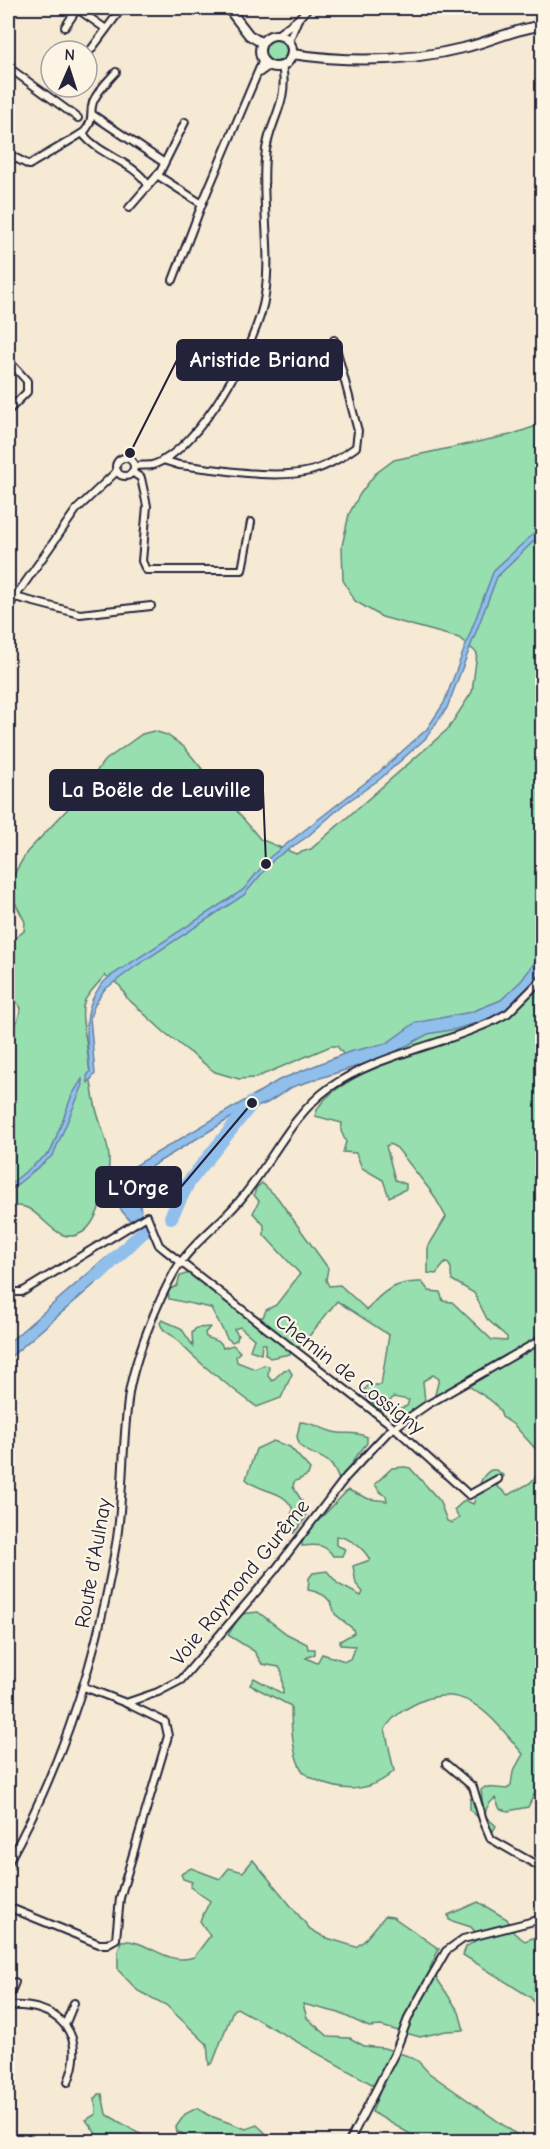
<svg xmlns="http://www.w3.org/2000/svg" width="550" height="2149" font-family="'Comic Neue',sans-serif">
  <rect width="100%" height="100%" fill="#f6ead4"/>
  <filter id="ink" filterUnits="userSpaceOnUse"><feTurbulence type="fractalNoise" baseFrequency=".0167" numOctaves="2"/><feDisplacementMap in="SourceGraphic" scale="12" xChannelSelector="R" yChannelSelector="G"/><feConvolveMatrix kernelMatrix="1 2 1 2 8 2 1 2 1" color-interpolation-filters="sRGB"/></filter>
  <g filter="url(#ink)">
    <g fill="#97dfae" stroke="#5c8074" stroke-width="1.5">
      <circle cx="275" cy="50" r="12"/>
      <path d="M542,424v1032l-28,-31 -12,-8c-4,-18 -25,-23 -37,-34l-31,15 5,-19 -6,-4 -10,6 2,21 -19,14 -6,1 -1,-8 8,-3 2,-6 -16,-3 -9,13 -6,-1 -16,-17 7,-7h12l8,-50 -52,-34 -35,44 -12,9 -20,4 -5,-4 1,-10h-4l-1,10 -11,-4 4,-11 -14,-12 -6,2 4,6 -1,5 -5,2 -5,-4 -16,-30 -42,-9 -1,-9 9,-4 3,-10 9,-3 70,44h4l3,-7 10,-5 24,-31 -36,-39v-10l-11,-12 6,-12 -5,-6 2,-7 6,-5 15,14 51,71 -2,12 3,6 11,-1 27,25c15,-19 29,-29 55,-28l7,9 11,1 3,9 9,1 40,38 15,1v-4l-20,-18 -13,-26 -22,-13c-3,-8 3,-11 -6,-18l-10,12 -8,-1v-26l18,-30 -13,-23 -36,-46 -7,-4 -4,2 9,34 11,4v5l-17,8 -6,-17 -21,-12 -6,-15 -13,-1 3,-10 -5,-11 1,-8 -27,-7c4,-19 29,-31 44,-41l-22,-29h-6l-76,32 -16,1 -24,-7 -51,-40 -37,-34 -7,-12 -15,-11c-6,8 -15,16 -20,25 -5,10 -1,29 1,40 3,21 4,43 9,64 3,17 13,35 14,53 1,19 -9,64 -26,75 -32,20 -45,-40 -75,-23v-184l9,-3 4,-14 -13,-17v-47l16,-13 1,-9 -16,-31 5,-17 13,-22 52,-55 24,-35 39,-28 12,-3 13,4 17,12 76,92 36,15 15,-5 137,-120 24,-37 5,-39 -18,-15 -77,-21 -27,-16 -12,-21 -1,-34 7,-32 11,-20 15,-20 19,-14 116,-25z"/>
      <path d="M162,1320l19,8 12,18 -1,-13 4,-5 14,-1 -5,6 1,4 15,6 2,5 10,-3 7,7 -4,4 1,6 18,7 9,-4 5,1 -1,10 4,5 12,-11 5,-1 3,5 -11,24 -24,9c-28,-21 -57,-42 -81,-68 -6,-7 -13,-6 -16,-16z"/>
      <path d="M300,1422c16,1 19,6 33,10 11,3 24,-1 34,5v6l-14,18 1,10 -6,8 -9,1c-10,-28 -20,-19 -39,-34l-3,-9z"/>
      <path d="M273,1441l17,6 20,22 -2,6 -14,7 -1,5 14,22 -2,10 -11,14 -5,-1 -3,-5 7,-17c-8,-21 -34,-17 -47,-31l10,-30z"/>
      <path d="M405,1467l5,1 29,32 8,21 5,2 7,-5 -5,-8 11,-10 8,4c7,-12 4,-26 18,-34h5l8,6 -7,10 11,9 22,-12 12,-13v333l-7,-10 -7,14 -20,4 -8,-2 -5,-11c-6,5 -10,11 -10,18l11,10 -3,5 -23,-21v-11h3l7,10 3,-1 -2,-18 4,-3 22,2 4,-4 2,-13 10,-18c-30,-35 -56,-75 -106,-51 -14,7 -24,13 -32,26l9,42c-21,20 -48,22 -73,11 -7,-3 -15,-6 -19,-12 -10,-15 -11,-47 -11,-64l-41,-21 4,-7 29,16 -1,-22 -3,-5 -17,-3 -8,-13 -26,-16 13,-21 17,-2 29,22 20,10 1,5h7v5l-9,4 11,5 5,-9 23,7 5,-2 5,-13 -15,-1v-4l14,-8 -1,-4 -18,-15c-4,-16 -11,-21 -27,-24l1,-12 4,-5 14,-2 11,13 23,12 2,-4 -7,-8 -3,-18 17,-6c-7,-13 -20,-22 -34,-24v9l9,4 -3,7h-9c-8,-13 -18,-11 -31,-10v-3l6,-16 9,-5 31,-32 21,9 18,2 -1,-5 -7,-5 -4,-7 17,-16z"/>
      <path d="M253,1860l57,69 14,8 32,10 8,-6 21,-25 8,1 46,32 -9,19 29,44 5,18 -18,1 -26,6 -39,-11 -12,1 -30,-14 -36,-9 4,14 22,19 21,1 14,8 20,2 24,8 10,5 11,12 97,68h-104l-50,-29 8,-21 -8,-7 -135,-76 -4,2 -20,52 -4,3 -2,-21 -41,-39 -28,-14 -20,-21v-19l3,-10c25,-3 46,26 73,16l16,-21 -10,-15 10,-20 -20,-14 2,-5 -9,-3 -2,-5 10,-6 29,11 9,-11 14,4z"/>
      <path d="M478,1902l29,17 7,14 11,8 10,-4 7,3v72l-12,-15 -67,-42 3,-8 9,-6 2,-7 -6,-7 -22,-7 -1,-5z"/>
      <path d="M99,2094h3l4,20 46,27h-55l-2,-9 -9,-12 10,-6 -1,-15z"/>
      <path d="M197,2108l11,7 38,14 11,-4 17,16h-40l-12,-6h-16l-10,6h-12l-2,-8 -5,-1 -1,-5 9,-13z"/>
    </g>
    <g fill="#91bfec" stroke="#6580a5" stroke-width="1.5">
      <path d="M542,526v7l-45,44 -50,131 -21,30 -46,41 -37,26 -36,32 -33,22 -30,36 -108,71 -32,24 -9,14 -5,13 5,57 -7,9 -1,-7 3,-4c-3,-36 -11,-68 19,-95l134,-87 27,-33 109,-85 48,-43 17,-26 50,-133z"/>
      <path d="M542,952v22l-34,35 -18,10 -34,10 -28,5 -42,23 -94,30 -25,16 -33,13 -102,62 -3,8 11,16 1,14 -10,6c-11,-14 -27,-27 -15,-45l163,-97 70,-28 38,-9 28,-20 56,-11 30,-12 21,-20z"/>
      <path d="M82,1079l1,6 -30,70 -45,37v-6l43,-35 21,-56z"/>
      <path d="M106,1258l6,11 -104,90v-16z"/>
    </g>
    <g fill="none" stroke-linecap="round" stroke-linejoin="round">
      <path stroke="#4e6182" stroke-width="1.5" d="M120,1184l13,18 -2,7 -13,-13 -2,-7z"/>
      <g stroke="#91bfec" stroke-width="14">
        <path d="M171,1217l17,-34 64,-80"/>
        <path d="M98,1275l47,-45 -15,-23"/>
      </g>
      <defs>
        <g id="minor">
          <path d="M76,8l30,21"/>
          <path d="M65,27l12,-18"/>
          <path d="M277,35l21,-16"/>
          <path d="M289,41l9,-22 10,-11"/>
          <path d="M87,55l32,-43"/>
          <path d="M8,67l70,51"/>
          <path d="M259,73l11,-8"/>
          <path d="M93,115l70,47"/>
          <path d="M83,134c17,22 50,27 65,51"/>
          <path d="M8,154l21,11c9,-6 52,-30 56,-34 10,-13 4,-17 8,-29 5,-12 15,-21 23,-30"/>
          <path d="M157,175l45,29"/>
          <path d="M129,208l31,-36 25,-50"/>
          <path d="M173,280l29,-76 61,-144"/>
          <path d="M8,360l19,21v11l-19,19"/>
          <circle cx="125" cy="467" r="9"/>
          <path d="M163,460l16,5c39,4 93,15 131,6 17,-4 32,-14 46,-24l2,-16 -24,-91"/>
          <path d="M134,466c6,-1 13,0 18,-1 47,-13 107,-124 113,-170 7,-45 -4,-92 0,-137 2,-35 25,-54 17,-92"/>
          <path d="M132,472l9,6 6,28 -5,55 4,9h96l9,-48"/>
          <path d="M15,597l65,17 71,-8"/>
          <path d="M8,607l68,-97 41,-39"/>
          <path d="M8,1292h14l125,-76 12,29 6,5 229,177 75,68 29,-16"/>
          <path d="M84,1687l42,16 32,-11 23,-12 94,-110 71,-93 42,-45 39,-27 115,-66"/>
          <path d="M446,1764l27,23 10,33 8,19 51,29"/>
          <path d="M8,1863c56,-101 91,-211 109,-325 7,-48 5,-97 12,-145 6,-35 28,-91 46,-122 17,-29 50,-50 70,-77 27,-34 48,-80 84,-106 49,-34 112,-42 164,-67l15,-8 34,-34"/>
          <path d="M8,1907l91,37h8l9,-5 4,-41 48,-162 -3,-14 -39,-19"/>
          <path d="M8,1999l7,-17"/>
          <path d="M8,2006c50,-3 80,27 60,76"/>
          <path d="M65,2025l9,-22"/>
          <path d="M349,2142l46,-89 14,-37 37,-65 17,-12 79,-20"/>
        </g>
        <g id="tertiary">
          <path d="M228,8l21,27 13,8"/>
          <circle cx="276" cy="51" r="16"/>
          <path d="M292,54c60,9 116,8 175,-7 25,-6 49,-19 75,-21"/>
        </g>
      </defs>
      <use href="#minor" stroke="#22223b" stroke-width="10"/>
      <use href="#tertiary" stroke="#22223b" stroke-width="12"/>
      <use href="#minor" stroke="#fcf5e5" stroke-width="6"/>
      <use href="#tertiary" stroke="#fcf5e5" stroke-width="8"/>
    </g>
  </g>
  <g text-anchor="middle" stroke-width="4.5" stroke-linejoin="round" paint-order="stroke">
    <g font-size="21" fill="#22223b" stroke="#fcf5e5">
      <text transform="translate(350 1374) rotate(38)" y="7">Chemin de Cossigny</text>
      <text transform="translate(93 1563) rotate(-80)" y="7">Route d'Aulnay</text>
      <text transform="translate(240 1582) rotate(-51)" y="7">Voie Raymond Gurême</text>
    </g>
  </g>
  <path fill="none" stroke="#22223b" stroke-width="2" d="M130 453L177 360M266 864L263 790M252 1103L181 1187"/>
  <g fill="#22223b" stroke="#fcf5e5" stroke-width="2">
    <circle cx="130" cy="453" r="6"/>
    <circle cx="266" cy="864" r="6"/>
    <circle cx="252" cy="1103" r="6"/>
  </g>
  <g fill="#22223b" stroke="#22223b" stroke-width="2">
    <rect x="177" y="340" width="165" height="40" rx="6"/>
    <rect x="50" y="770" width="213" height="40" rx="6"/>
    <rect x="96" y="1167" width="85" height="40" rx="6"/>
  </g>
  <g font-size="22" text-anchor="middle" font-weight="bold" fill="#fff">
    <text x="260" y="367">Aristide Briand</text>
    <text x="156" y="797">La Boële de Leuville</text>
    <text x="138" y="1195">L'Orge</text>
  </g>
  <rect width="550" height="2149" fill="none" stroke="#fcf5e5" stroke-width="30"/>
  <rect x="15" y="15" width="520" height="2119" fill="none" stroke="#22223b" stroke-width="2" filter="url(#ink)"/>
  <g transform="translate(69 69) rotate(3)"><circle r="28" fill="#fcf5e5" stroke="#a5a1a1" stroke-width="1.5"/>
  <path d="M0-4.5L10 22L0 15L-10 22Z" fill="#22223b"/>
  <text y="-9" font-size="16" font-weight="bold" text-anchor="middle" fill="#22223b">N</text>
  </g>
</svg>
